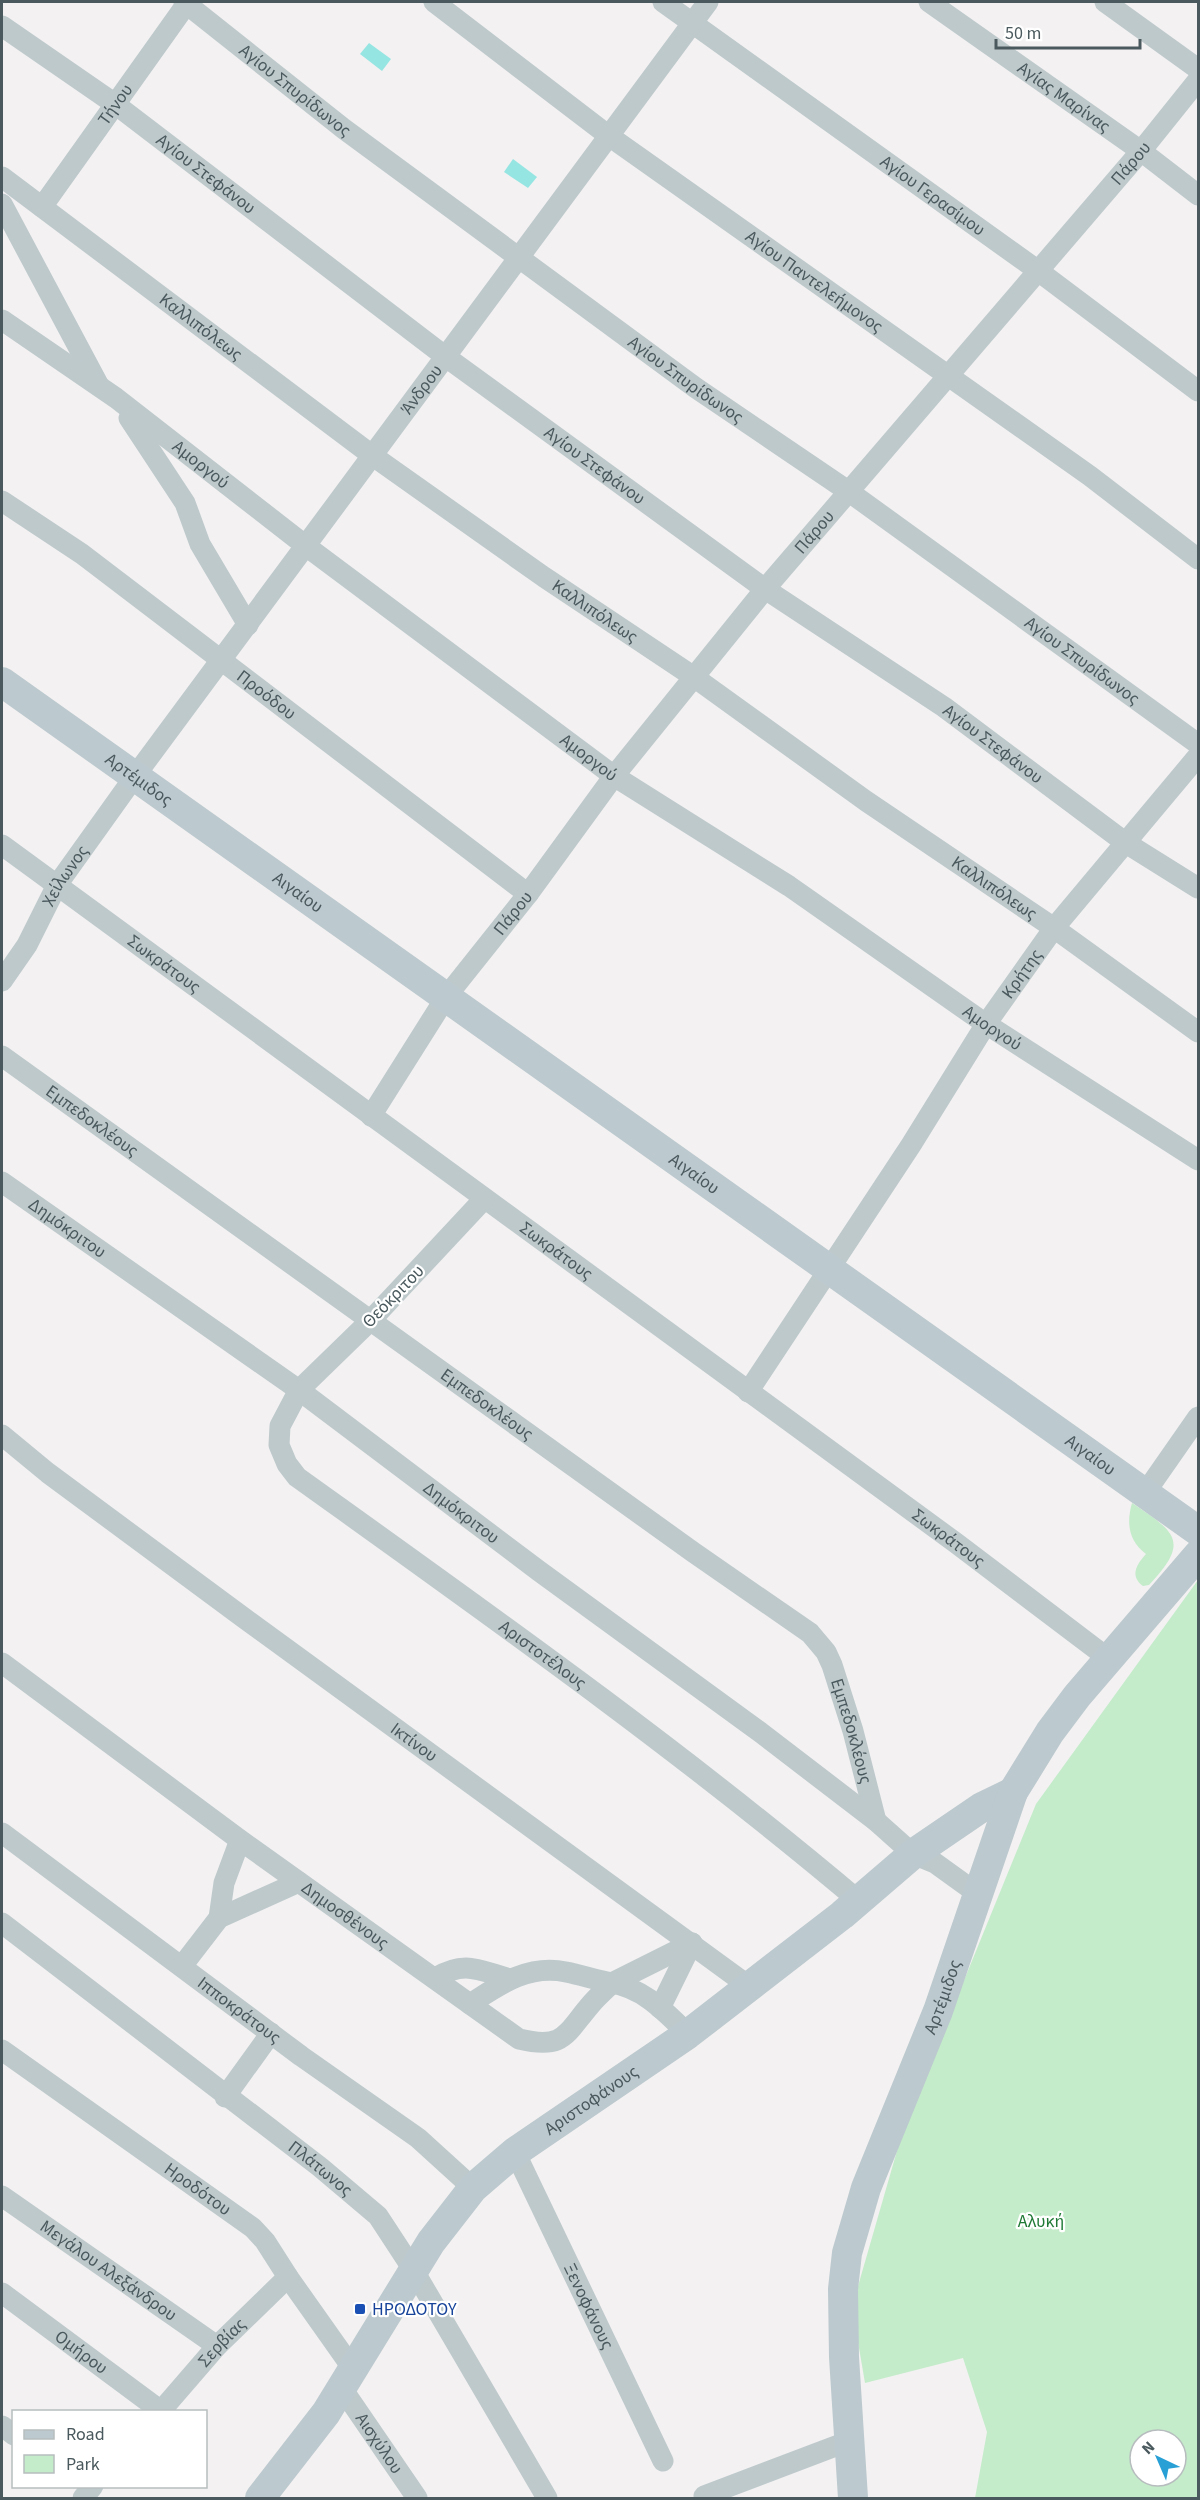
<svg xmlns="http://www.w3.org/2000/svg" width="1200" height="2500" font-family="'Source Sans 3',sans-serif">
  <rect width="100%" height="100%" fill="#f3f1f2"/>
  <g fill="#c4ecca" fill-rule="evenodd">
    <path d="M1132,1503c43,29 59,38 17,82l-6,1c-14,-10 -6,-22 3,-32 -17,-13 -20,-30 -14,-51z"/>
    <path d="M1198,1580v918h-223l12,-66 -24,-74 -98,25 -13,-76 51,-177 133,-326zM1140,2440h36v36h-36z"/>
  </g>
  <g fill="#95e5e2">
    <path d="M369,43l22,16 -9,12 -22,-17z"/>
    <path d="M513,159l24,18 -9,11 -24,-16z"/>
  </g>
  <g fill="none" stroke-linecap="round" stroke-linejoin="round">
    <g stroke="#bec9cc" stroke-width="21">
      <path id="s1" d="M184,2l160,127 352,259 152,103 350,253"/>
      <path id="s2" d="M434,2l175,134 481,340 108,83"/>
      <path id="s3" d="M663,2l374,268 161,121"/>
      <path id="s4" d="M929,2l212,149 57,44"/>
      <path d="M1105,2l93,67"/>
      <path id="s5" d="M2,26l113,78 331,253 319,232 179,118 182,136 72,45"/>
      <path id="s6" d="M2,177l371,279 171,121 150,100 172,124 188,127 144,104"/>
      <path d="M2,204l96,180"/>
      <path id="s7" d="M42,207l146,-205"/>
      <path id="s8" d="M2,320l114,78 190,148 308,230 175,110 197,138 212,136"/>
      <path d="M129,418l56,85 15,41 48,81"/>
      <path id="s9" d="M2,501l80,53 446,340"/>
      <path id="s10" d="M2,845l954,698 153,116"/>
      <path id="s11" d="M2,981l25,-36 30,-60 78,-109 573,-774"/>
      <path id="s12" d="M2,1056l691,496 117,81 16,19 6,13 21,66 23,90"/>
      <path id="s13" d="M371,1116l75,-119 82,-103 86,-118 151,-187 376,-438 57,-71"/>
      <path id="s14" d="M2,1182l297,208 240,181 221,161 116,89 37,33 22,9 43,31"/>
      <path id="s15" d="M484,1199l-113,121 -72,70 -19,36 -1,19 8,19 10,13c191,137 382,272 562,424"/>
      <path id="s16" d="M748,1392l163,-247 75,-121 68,-96 144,-172"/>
      <path id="s17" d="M2,1435l46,38 196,145 506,369"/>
      <path d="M1145,1493l53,-76"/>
      <path id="s18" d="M2,1663l238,177 279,199c46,11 46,-5 73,-36 6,-7 13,-13 20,-20 33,6 53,29 76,51"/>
      <path id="s19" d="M2,1833l299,223 117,82 55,50"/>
      <path d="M219,1918l5,-35 16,-43"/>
      <path id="s20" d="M2,1923l318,244 58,49 36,55 133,227"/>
      <path d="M182,1966l37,-48 80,-36"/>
      <path d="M435,1978c30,-18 43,-8 75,1"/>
      <path d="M470,2004c29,-19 58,-40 96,-32 15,3 30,8 46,11l80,-40"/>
      <path d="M660,2008l32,-65"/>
      <path id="s21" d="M2,2050l251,178 12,13 23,36 65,92"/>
      <path d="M225,2097l46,-64"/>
      <path id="s22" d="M515,2152l148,309"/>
      <path id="s23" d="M2,2196l215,150"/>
      <path id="s24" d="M2,2293l159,118"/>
      <path id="s25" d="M341,2387l76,111"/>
      <path id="s26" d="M160,2412l57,-66 71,-69"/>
      <path d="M2,2426l12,9"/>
      <path d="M704,2496l145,-55"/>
      <path d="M83,2498l10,-12"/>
    </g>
    <g stroke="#bcc9ce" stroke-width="30">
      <path id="s27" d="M2,682l1196,849"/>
      <path id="s28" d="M260,2498l66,-85 105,-171 42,-54 42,-36 173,-118 154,-119 71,-61 69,-47 31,-15"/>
      <path id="s29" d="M853,2498l-9,-141 -1,-68 4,-36 19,-65 72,-177 75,-219 37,-60 27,-36 121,-141"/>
    </g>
  </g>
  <rect fill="#1a4fb4" stroke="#fff" stroke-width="2" x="354" y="2303" width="12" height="12" rx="3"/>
  <g text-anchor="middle" stroke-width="4.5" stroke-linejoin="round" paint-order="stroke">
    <g font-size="18" fill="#4a595d" stroke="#fff">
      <text dy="6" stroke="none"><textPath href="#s1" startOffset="142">Αγίου Σπυρίδωνος</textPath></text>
      <text dy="6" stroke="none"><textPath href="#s4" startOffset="165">Αγίας Μαρίνας</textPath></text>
      <text dy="6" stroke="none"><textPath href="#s7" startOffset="126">Τήνου</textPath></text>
      <text dy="6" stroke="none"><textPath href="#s13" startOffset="1220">Πάρου</textPath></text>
      <text dy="6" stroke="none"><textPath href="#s5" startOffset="252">Αγίου Στεφάνου</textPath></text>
      <text dy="6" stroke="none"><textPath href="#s3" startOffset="332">Αγίου Γερασίμου</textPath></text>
      <text dy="6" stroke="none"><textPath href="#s2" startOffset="472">Αγίου Παντελεήμονος</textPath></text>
      <text dy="6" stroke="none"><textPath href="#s6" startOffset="249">Καλλιπόλεως</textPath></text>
      <text dy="6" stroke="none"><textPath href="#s1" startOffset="628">Αγίου Σπυρίδωνος</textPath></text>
      <text dy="6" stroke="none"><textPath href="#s11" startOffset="726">Άνδρου</textPath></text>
      <text dy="6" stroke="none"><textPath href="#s8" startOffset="246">Αμοργού</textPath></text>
      <text dy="6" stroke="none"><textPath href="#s5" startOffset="738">Αγίου Στεφάνου</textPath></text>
      <text dy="6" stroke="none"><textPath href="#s13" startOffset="734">Πάρου</textPath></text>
      <text dy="6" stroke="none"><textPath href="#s6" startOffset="735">Καλλιπόλεως</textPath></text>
      <text dy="6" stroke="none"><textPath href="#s1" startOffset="1114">Αγίου Σπυρίδωνος</textPath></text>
      <text dy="6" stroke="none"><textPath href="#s9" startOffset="328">Προόδου</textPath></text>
      <text dy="6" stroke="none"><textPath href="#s5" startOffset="1224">Αγίου Στεφάνου</textPath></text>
      <text dy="6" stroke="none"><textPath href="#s8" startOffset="732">Αμοργού</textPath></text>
      <text dy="6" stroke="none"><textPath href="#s27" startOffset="168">Αρτέμιδος</textPath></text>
      <text dy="6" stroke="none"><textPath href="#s11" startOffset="123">Χείλωνος</textPath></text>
      <text dy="6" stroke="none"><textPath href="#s6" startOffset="1221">Καλλιπόλεως</textPath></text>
      <text dy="6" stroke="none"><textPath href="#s27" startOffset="363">Αιγαίου</textPath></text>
      <text dy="6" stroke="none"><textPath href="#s13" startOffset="248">Πάρου</textPath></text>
      <text dy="6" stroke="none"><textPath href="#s10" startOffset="201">Σωκράτους</textPath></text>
      <text dy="6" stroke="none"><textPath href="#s16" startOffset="500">Κρήτης</textPath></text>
      <text dy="6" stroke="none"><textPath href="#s8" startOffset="1218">Αμοργού</textPath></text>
      <text dy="6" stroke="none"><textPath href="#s12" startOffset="111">Εμπεδοκλέους</textPath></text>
      <text dy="6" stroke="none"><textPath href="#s27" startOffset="849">Αιγαίου</textPath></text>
      <text dy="6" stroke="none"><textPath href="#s14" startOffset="80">Δημόκριτου</textPath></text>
      <text dy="6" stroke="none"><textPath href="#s10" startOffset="687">Σωκράτους</textPath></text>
      <text transform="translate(393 1296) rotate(-46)" y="6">Θεόκριτου</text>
      <text dy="6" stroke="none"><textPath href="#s12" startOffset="597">Εμπεδοκλέους</textPath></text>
      <text dy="6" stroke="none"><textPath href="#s27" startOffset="1335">Αιγαίου</textPath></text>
      <text dy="6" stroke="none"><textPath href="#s14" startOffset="566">Δημόκριτου</textPath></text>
      <text dy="6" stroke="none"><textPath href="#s10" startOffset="1173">Σωκράτους</textPath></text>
      <text dy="6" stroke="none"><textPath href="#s15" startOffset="666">Αριστοτέλους</textPath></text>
      <text dy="6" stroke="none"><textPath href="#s12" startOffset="1101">Εμπεδοκλέους</textPath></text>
      <text dy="6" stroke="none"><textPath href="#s17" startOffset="514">Ικτίνου</textPath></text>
      <text dy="6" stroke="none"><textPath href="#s18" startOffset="426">Δημοσθένους</textPath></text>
      <text dy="6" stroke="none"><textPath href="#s29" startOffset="519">Αρτέμιδος</textPath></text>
      <text dy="6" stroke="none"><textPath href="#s19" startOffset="296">Ιπποκράτους</textPath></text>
      <text dy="6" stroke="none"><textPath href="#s28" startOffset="524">Αριστοφάνους</textPath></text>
      <text dy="6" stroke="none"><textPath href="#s20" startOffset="402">Πλάτωνος</textPath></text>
      <text dy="6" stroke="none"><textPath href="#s21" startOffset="240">Ηροδότου</textPath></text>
      <text dy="6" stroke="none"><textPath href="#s23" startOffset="130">Μεγάλου Αλεξάνδρου</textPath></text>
      <text dy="6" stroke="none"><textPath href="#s22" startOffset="171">Ξενοφάνους</textPath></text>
      <text dy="6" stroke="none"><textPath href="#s26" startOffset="93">Σερβίας</textPath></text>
      <text dy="6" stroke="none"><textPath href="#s24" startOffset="99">Ομήρου</textPath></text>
      <text dy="6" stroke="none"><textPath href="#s25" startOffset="68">Αισχύλου</textPath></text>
    </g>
    <g font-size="18" fill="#207a36" stroke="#fff">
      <text x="1041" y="2227">Αλυκή</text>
    </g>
    <g font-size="18" fill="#164399" stroke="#fff" text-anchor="start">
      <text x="372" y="2315">ΗΡΟΔΟΤΟΥ</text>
    </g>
  </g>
  <rect width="1200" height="2500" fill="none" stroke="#4a595d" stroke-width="6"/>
  <rect x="12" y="2410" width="195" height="78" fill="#ffffff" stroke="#b7bdbe" stroke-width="1.5"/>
  <rect x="24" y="2430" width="30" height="9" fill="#bcc9ce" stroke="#b7bdbe" stroke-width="1.5"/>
  <text x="66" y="2440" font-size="18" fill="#4a595d">Road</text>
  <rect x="24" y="2455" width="30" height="18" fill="#c4ecca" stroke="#b7bdbe" stroke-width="1.5"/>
  <text x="66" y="2470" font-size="18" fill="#4a595d">Park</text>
  <g transform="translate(1158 2458) rotate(316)"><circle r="28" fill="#ffffff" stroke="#b7bdbe" stroke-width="1.5"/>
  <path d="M0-4.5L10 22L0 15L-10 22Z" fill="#29a0d5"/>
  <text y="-9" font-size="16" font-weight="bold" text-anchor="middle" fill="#4a595d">N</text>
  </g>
  <path d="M996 39v9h144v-9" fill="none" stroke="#4a595d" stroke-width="3"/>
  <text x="1005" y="39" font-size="18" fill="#4a595d" stroke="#ffffff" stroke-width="4.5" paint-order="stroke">50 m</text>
</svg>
